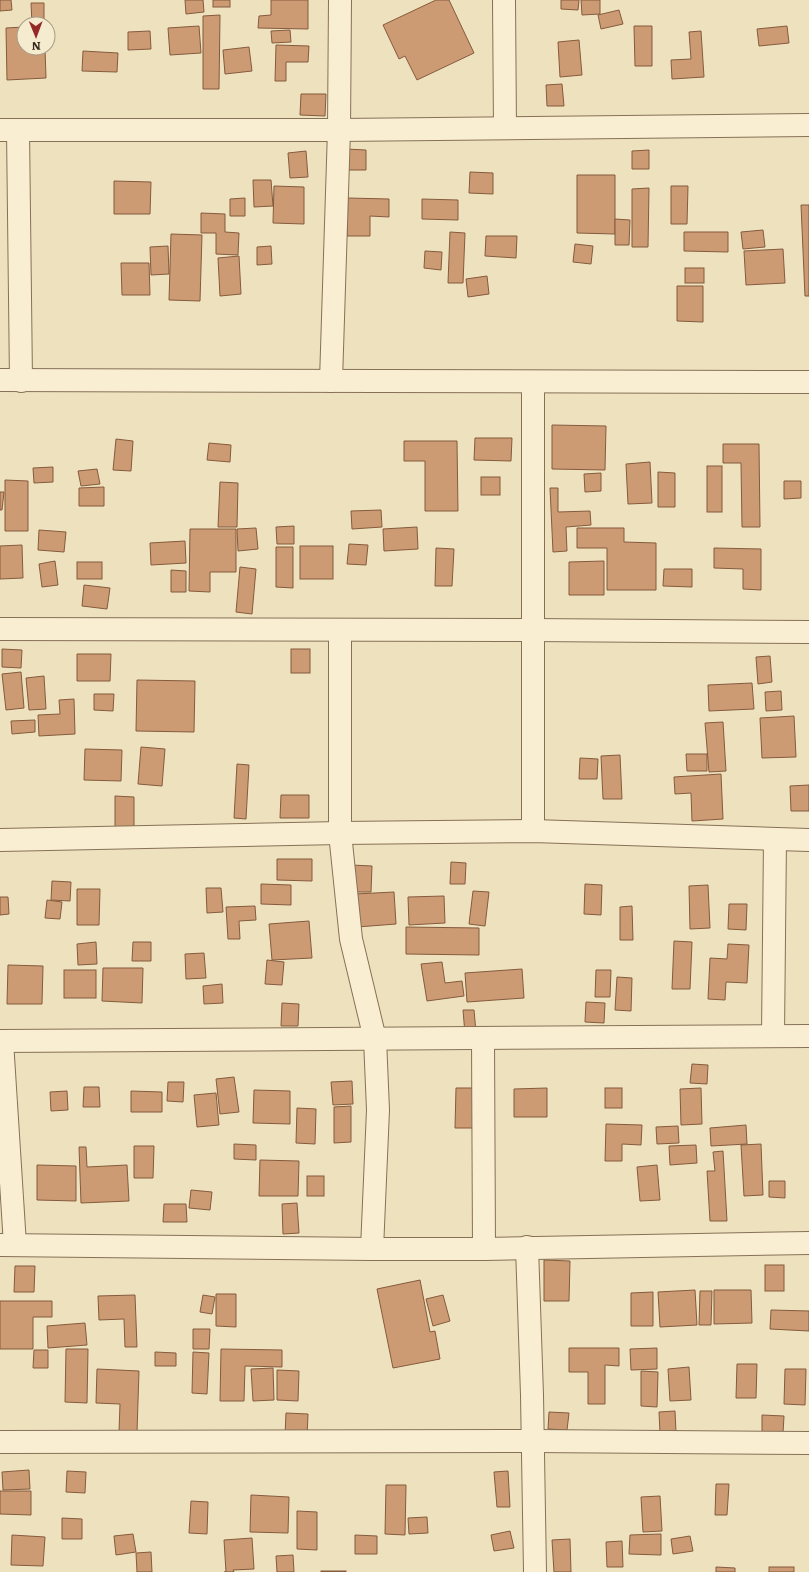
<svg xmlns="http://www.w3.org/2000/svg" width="809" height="1572" font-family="Literata,serif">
  <rect width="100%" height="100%" fill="#eee1be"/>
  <g fill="#cc9b74" stroke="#855b3d">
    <path d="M0,0h11l1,10 -12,1z"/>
    <path d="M185,0h18l1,12 -18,2z"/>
    <rect x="213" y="0" width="17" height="7"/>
    <path d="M271,0h37v29l-50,-1 1,-12 12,-1z"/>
    <path d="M436,0h13l25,53 -57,27 -12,-24 -6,3 -16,-34z"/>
    <path d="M561,0h18l-1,10 -17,-1z"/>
    <path d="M581,0h19v14l-18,1z"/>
    <path d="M31,3h13v21h-12z"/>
    <path d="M619,10l4,14 -22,5 -3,-14z"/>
    <path d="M220,15l-1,74h-16v-73z"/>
    <path d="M199,26l2,27 -31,2 -2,-27z"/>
    <path d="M634,26h18v40h-17z"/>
    <path d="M787,26l2,17 -30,3 -2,-17z"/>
    <path d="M24,27v21h21l1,30 -39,2 -1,-52z"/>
    <path d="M290,30l1,12 -19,1 -1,-12z"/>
    <path d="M150,31l1,18 -23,1v-18z"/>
    <path d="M701,31l3,46 -32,2 -1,-19 20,-1 -2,-27z"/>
    <path d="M579,40l3,35 -22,2 -2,-35z"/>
    <path d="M276,45l33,1 -1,16h-22v19h-11z"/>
    <path d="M249,47l3,24 -27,3 -2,-24z"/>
    <path d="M83,51l35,2 -1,19 -35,-1z"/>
    <path d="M562,84l2,22h-17l-1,-21z"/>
    <path d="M301,94h25l-1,22 -25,-1z"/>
    <path d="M346,149l20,1v20h-20z"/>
    <path d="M649,150v19h-17v-18z"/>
    <path d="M306,151l2,26 -18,1 -2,-25z"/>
    <path d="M470,172l23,1v21l-24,-1z"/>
    <path d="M577,175h38v59l-38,-1z"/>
    <path d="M253,180h18l2,26 -19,1z"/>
    <path d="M114,181l37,1 -1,32h-36z"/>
    <path d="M274,186l30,1v37l-31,-1z"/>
    <path d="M671,186h17l-1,38h-16z"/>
    <path d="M649,188l-1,59h-16v-58z"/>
    <path d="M245,198v18h-15v-17z"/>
    <path d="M348,198l41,1v18l-19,-1v20h-23z"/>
    <path d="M422,199l36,1v20l-36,-1z"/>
    <path d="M801,205h8v91h-4z"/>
    <path d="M201,213l24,1v18l14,1 -1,22 -22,-1v-21h-15z"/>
    <path d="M615,219l15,1 -1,25h-14z"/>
    <path d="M763,230l2,17 -22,2 -2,-17z"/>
    <path d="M450,232l15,1 -2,50h-15z"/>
    <path d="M684,232h44v20l-44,-1z"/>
    <path d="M171,234l31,1 -2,66 -31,-1z"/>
    <path d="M486,236h31l-1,22 -31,-2z"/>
    <path d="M575,244l18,2 -2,18 -18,-2z"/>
    <path d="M168,246l1,28 -18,1 -1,-28z"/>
    <path d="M271,246l1,18 -15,1v-18z"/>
    <path d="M783,249l2,34 -39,2 -2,-34z"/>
    <path d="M425,251l17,1 -1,18 -17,-2z"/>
    <path d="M239,256l2,38 -21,2 -2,-38z"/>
    <path d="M121,263h28l1,32h-28z"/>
    <rect x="685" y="268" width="19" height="15"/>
    <path d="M487,276l2,18 -21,3 -2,-18z"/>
    <path d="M677,286h26v36l-26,-1z"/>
    <path d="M552,425l54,1 -1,44 -53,-1z"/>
    <path d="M475,438h37l-1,23 -37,-1z"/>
    <path d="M116,439l17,2 -2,30 -18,-1z"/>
    <path d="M404,441h53l1,70h-33v-50h-21z"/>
    <path d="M209,443l22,2 -1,17 -23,-2z"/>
    <path d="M723,444h36l1,83h-18l-1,-64h-18z"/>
    <path d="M650,462l2,41 -24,1 -2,-40z"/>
    <rect x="707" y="466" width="15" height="46"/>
    <path d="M53,467v15l-19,1 -1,-15z"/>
    <path d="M97,469l3,15 -19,2 -3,-15z"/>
    <path d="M658,472l17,1v34h-17z"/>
    <path d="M601,473v18l-16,1 -1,-18z"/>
    <rect x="481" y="477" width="19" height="18"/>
    <path d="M5,480l23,1v50h-23z"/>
    <path d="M784,481h17v17l-17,1z"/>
    <path d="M220,482l18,1 -1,44h-19z"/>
    <path d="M104,487v19h-25v-18z"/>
    <path d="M550,488h8v24l32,-1 1,14 -25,2 1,24 -14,1z"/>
    <path d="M0,492h4l-2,18h-2z"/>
    <path d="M381,510l1,17 -30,2 -1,-18z"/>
    <path d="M294,526v18h-17l-1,-17z"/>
    <path d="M417,527l1,22 -34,2 -1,-22z"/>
    <path d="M256,528l2,21 -20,2 -1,-22z"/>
    <path d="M577,528h47v14l32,1v47h-49v-42h-30z"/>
    <path d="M190,529h46v43h-26v20l-21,-1z"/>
    <path d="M39,530l27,2 -2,20 -26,-2z"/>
    <path d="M185,541l1,22 -35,2 -1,-22z"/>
    <path d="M349,544l19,1 -2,20 -19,-1z"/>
    <path d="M22,545l1,33 -23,1v-33z"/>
    <rect x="300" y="546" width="33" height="33"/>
    <path d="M276,547h17v41l-17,-1z"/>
    <path d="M436,548l18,1 -2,37h-17z"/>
    <path d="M714,548l47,1v41l-18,-1v-20l-29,-1z"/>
    <path d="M55,561l3,24 -16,2 -3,-23z"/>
    <path d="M604,561v34h-35v-33z"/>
    <rect x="77" y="562" width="25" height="17"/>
    <path d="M240,567l16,2 -4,45 -16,-2z"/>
    <path d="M664,569h28v18l-29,-1z"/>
    <path d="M171,570l15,1v21h-15z"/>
    <path d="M84,585l26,3 -3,21 -25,-3z"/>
    <path d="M2,649l20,1 -1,18 -19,-1z"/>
    <rect x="291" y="649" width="19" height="24"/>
    <path d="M77,654h34l-1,27h-33z"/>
    <path d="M770,656l2,26 -14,2 -2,-27z"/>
    <path d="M21,672l3,36 -18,2 -4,-36z"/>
    <path d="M44,676l2,33 -17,1 -3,-32z"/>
    <path d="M137,680l58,1 -1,51 -58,-1z"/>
    <path d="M752,683l2,26 -45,2 -1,-26z"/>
    <path d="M781,691l1,19 -16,1 -1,-19z"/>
    <path d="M94,694h20l-1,17 -19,-1z"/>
    <path d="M74,699l1,35 -36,2 -1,-21 22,-1 -1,-14z"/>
    <path d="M794,716l2,41 -34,1 -2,-40z"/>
    <path d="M35,720v12l-23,2 -1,-13z"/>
    <path d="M723,722l3,49 -17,1 -4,-49z"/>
    <path d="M141,747l24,2 -3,37 -24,-2z"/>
    <path d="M85,749l37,1 -1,31 -37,-1z"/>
    <path d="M686,754h21v17h-20z"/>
    <path d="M620,755l2,44h-19l-2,-43z"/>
    <path d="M580,758l18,1 -1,20h-18z"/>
    <path d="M237,764l12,1 -3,54 -12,-1z"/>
    <path d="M721,774l2,45 -31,2 -1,-28 -16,1 -1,-17z"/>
    <path d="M809,785v26h-18l-1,-25z"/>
    <path d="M281,795h28v23h-29z"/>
    <path d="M115,796l19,1v31h-19z"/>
    <path d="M277,859h35v22l-35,-1z"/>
    <path d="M451,862l15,1 -1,21h-15z"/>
    <path d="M351,865l21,1 -1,26h-20z"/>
    <path d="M52,881l19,1 -1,19 -19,-1z"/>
    <path d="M261,884l30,1v20l-30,-1z"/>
    <path d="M585,884l17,1 -1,30 -17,-1z"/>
    <path d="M708,885l2,43 -20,1 -1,-43z"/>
    <path d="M206,888h15l2,24 -16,1z"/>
    <path d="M77,889h23l-1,36h-22z"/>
    <path d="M473,891l16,1 -4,34 -16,-2z"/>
    <path d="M394,892l2,32 -39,3 -2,-33z"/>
    <path d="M444,896l1,27 -36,2 -1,-28z"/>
    <path d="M0,897h8l1,17 -9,1z"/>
    <path d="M47,900l15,2 -2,17 -15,-1z"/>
    <path d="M729,904h18l-1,26 -18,-1z"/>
    <path d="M255,906l1,14 -17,1 1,18h-12l-2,-32z"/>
    <path d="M632,906l1,34h-13v-33z"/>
    <path d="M309,921l3,37 -40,2 -3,-36z"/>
    <path d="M406,927l73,1v27l-73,-1z"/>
    <path d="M674,941l18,1 -2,47h-18z"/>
    <path d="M96,942l1,22 -19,1 -1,-21z"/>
    <path d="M133,942h18v19h-19z"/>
    <path d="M728,944l21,1 -2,38 -21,-1 -1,18 -17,-1 2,-41 17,1z"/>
    <path d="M204,953l2,25 -20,1 -1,-25z"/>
    <path d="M267,960l17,2 -2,23 -17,-1z"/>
    <path d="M442,962l3,21 17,-2 2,15 -37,5 -6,-37z"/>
    <path d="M8,965l35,1 -1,38h-35z"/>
    <path d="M103,968h40l-1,35 -40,-2z"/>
    <path d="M522,969l2,29 -57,4 -2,-29z"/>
    <rect x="64" y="970" width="32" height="28"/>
    <path d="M596,970h15l-1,27h-15z"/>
    <path d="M617,977l15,1 -1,33 -16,-1z"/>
    <path d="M222,984l1,19 -19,1 -1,-18z"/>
    <path d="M586,1002l19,1 -1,20 -19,-1z"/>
    <path d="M282,1003l17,1 -1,22h-17z"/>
    <path d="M463,1010h11l2,22 -11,2z"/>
    <path d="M692,1064l16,1 -1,19 -17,-1z"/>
    <path d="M234,1077l5,35 -19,2 -4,-35z"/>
    <path d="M352,1081l1,23 -20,1 -2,-23z"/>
    <path d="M168,1082h16l-1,20 -16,-1z"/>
    <path d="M84,1087h15l1,20h-17z"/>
    <path d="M456,1088h38l-1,40h-38z"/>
    <path d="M547,1088v29h-33v-28z"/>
    <rect x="605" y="1088" width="17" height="20"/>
    <path d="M701,1088l1,36 -21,1 -1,-36z"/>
    <path d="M254,1090l36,1v33l-37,-1z"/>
    <path d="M67,1091l1,19 -17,1 -1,-19z"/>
    <path d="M131,1091l31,1v20h-31z"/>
    <path d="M216,1093l3,32 -22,2 -3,-32z"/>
    <path d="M351,1106v36l-17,1v-36z"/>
    <path d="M297,1108l19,1 -1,35 -19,-1z"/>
    <path d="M606,1124l36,1 -1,20 -19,-1v17h-17z"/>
    <path d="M746,1125l1,19 -36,2 -1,-18z"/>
    <path d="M678,1126l1,17 -22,1 -1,-17z"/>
    <path d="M234,1144l22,1v15l-22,-1z"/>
    <path d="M761,1144l2,51 -19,1 -3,-51z"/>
    <path d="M696,1145l1,18 -27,2 -1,-19z"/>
    <path d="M134,1146h20l-1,32h-19z"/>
    <path d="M79,1147h7l1,20 40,-2 2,36 -48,2z"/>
    <path d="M723,1151l4,70h-17l-3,-50h8l-2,-19z"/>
    <path d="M260,1160l39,1 -1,35h-39z"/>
    <path d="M37,1165l39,1v35l-39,-1z"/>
    <path d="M657,1165l3,35 -20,1 -3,-34z"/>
    <rect x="307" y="1176" width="17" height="20"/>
    <path d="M769,1181h16v17l-16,-1z"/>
    <path d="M191,1190l21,2 -2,18 -21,-2z"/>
    <path d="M297,1203l2,30 -16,1 -1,-30z"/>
    <path d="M164,1204h22l1,18h-24z"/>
    <path d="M544,1260l26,1 -1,40h-25z"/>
    <rect x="765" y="1265" width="19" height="26"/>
    <path d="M15,1266h20l-1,26h-20z"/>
    <path d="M420,1280l10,52 5,-1 5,28 -47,9 -16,-79z"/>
    <path d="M695,1290l2,35 -37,2 -2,-35z"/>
    <path d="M714,1290h37l1,33 -38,1z"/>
    <path d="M700,1291h12l-1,34h-12z"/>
    <path d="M653,1292v34h-22v-33z"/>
    <path d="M216,1294h20v33l-20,-1z"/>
    <path d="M135,1295l2,52h-12l-1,-28 -25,1 -1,-24z"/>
    <path d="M203,1295l12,2 -3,17 -12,-2z"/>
    <path d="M443,1295l7,26 -17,5 -7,-27z"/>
    <path d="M0,1301h52v16h-19v32h-33z"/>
    <path d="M771,1310l38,1v20l-39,-2z"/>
    <path d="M85,1323l2,22 -39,3 -1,-22z"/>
    <path d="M193,1329h17l-1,20h-16z"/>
    <path d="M569,1348h50v18l-14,-1v39h-17v-32h-19z"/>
    <path d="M657,1348v21l-26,1 -1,-21z"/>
    <path d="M66,1349h22l-1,54 -22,-1z"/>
    <path d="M221,1349l61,1v17l-37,-1 -1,35h-24z"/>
    <path d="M34,1350h14v18h-15z"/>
    <path d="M155,1352l21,1v13h-21z"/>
    <path d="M193,1352l16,1 -2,41 -15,-1z"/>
    <path d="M737,1364h20l-1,34h-20z"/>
    <path d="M689,1367l2,33 -21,1 -2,-32z"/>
    <path d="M273,1368l1,32 -21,1 -2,-32z"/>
    <path d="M97,1369l42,2 -2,61h-18l1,-28 -24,-1z"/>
    <path d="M785,1369h21l-1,36 -21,-1z"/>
    <path d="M277,1370l22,1 -1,30 -21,-1z"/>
    <path d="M641,1371l17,1 -1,35 -16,-1z"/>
    <path d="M675,1411l1,21 -16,1 -1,-21z"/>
    <path d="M549,1412l20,1 -2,17 -19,-1z"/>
    <path d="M286,1413l22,1 -1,23 -22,-1z"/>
    <path d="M762,1415l22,1 -1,17 -21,-1z"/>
    <path d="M29,1470l1,19 -27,1 -1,-18z"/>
    <path d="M67,1471l19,1 -1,21 -19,-1z"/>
    <path d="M508,1471l2,36h-13l-3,-35z"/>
    <path d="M716,1484h13l-2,31h-12z"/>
    <path d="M386,1485h20l-1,50 -20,-1z"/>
    <path d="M0,1491h31v24l-31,-1z"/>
    <path d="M251,1495l38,2 -1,36 -38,-1z"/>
    <path d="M660,1496l2,35 -19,1 -2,-35z"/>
    <path d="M191,1501l17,1 -1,32 -18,-1z"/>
    <path d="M297,1511l20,1v38l-20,-1z"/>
    <path d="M427,1517l1,16 -19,1 -1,-16z"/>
    <path d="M62,1518l20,1v20h-20z"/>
    <path d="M510,1531l4,17 -20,3 -3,-16z"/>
    <path d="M133,1534l3,18 -20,3 -2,-19z"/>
    <path d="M661,1534v21l-32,-1 1,-19z"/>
    <path d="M12,1535l33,2 -2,29 -32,-1z"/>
    <path d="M355,1535l22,1v18h-22z"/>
    <path d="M690,1536l3,15 -20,3 -2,-15z"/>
    <path d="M252,1538l2,31 -21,1 1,2h-10h2l-2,-32z"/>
    <path d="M570,1539l1,33h-17l-2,-32z"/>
    <path d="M622,1541l1,26h-16l-1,-25z"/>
    <path d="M151,1552l1,20h-15l-1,-19z"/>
    <path d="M293,1555l1,17h-17l-1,-16z"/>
    <path d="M716,1567l19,1v4h-19z"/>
    <rect x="769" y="1567" width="25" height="5"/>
    <rect x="321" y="1571" width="25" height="1"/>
  </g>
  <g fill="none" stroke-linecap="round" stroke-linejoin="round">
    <defs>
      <g id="street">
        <path d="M504,0l1,128"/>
        <path d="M0,130h339l470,-5"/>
        <path d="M18,130l3,251"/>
        <path d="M0,380l809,2"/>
        <path d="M331,381l8,-251 1,-130"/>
        <path d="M0,629l532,1 277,2"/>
        <path d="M340,631v202l11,106 24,100 3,71 -6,139"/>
        <path d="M533,831v-449"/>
        <path d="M0,840l340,-7 193,-2 276,9"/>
        <path d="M773,1036l2,-197"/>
        <path d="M483,1038l1,211"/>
        <path d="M0,1041l809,-5"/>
        <path d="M2,1041l13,204"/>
        <path d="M0,1245l372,4h112l325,-6"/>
        <path d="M527,1247l5,148 3,177"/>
        <path d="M0,1442l533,-1 276,2"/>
      </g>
    </defs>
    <use href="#street" stroke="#867157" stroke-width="24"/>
    <use href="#street" stroke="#f9eed1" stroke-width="22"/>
  </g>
  <g transform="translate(36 36) rotate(179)"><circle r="19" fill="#f5ebce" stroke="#a89d87"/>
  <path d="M0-3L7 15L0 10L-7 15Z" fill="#952927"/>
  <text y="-6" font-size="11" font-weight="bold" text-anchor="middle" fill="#35291c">N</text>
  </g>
</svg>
